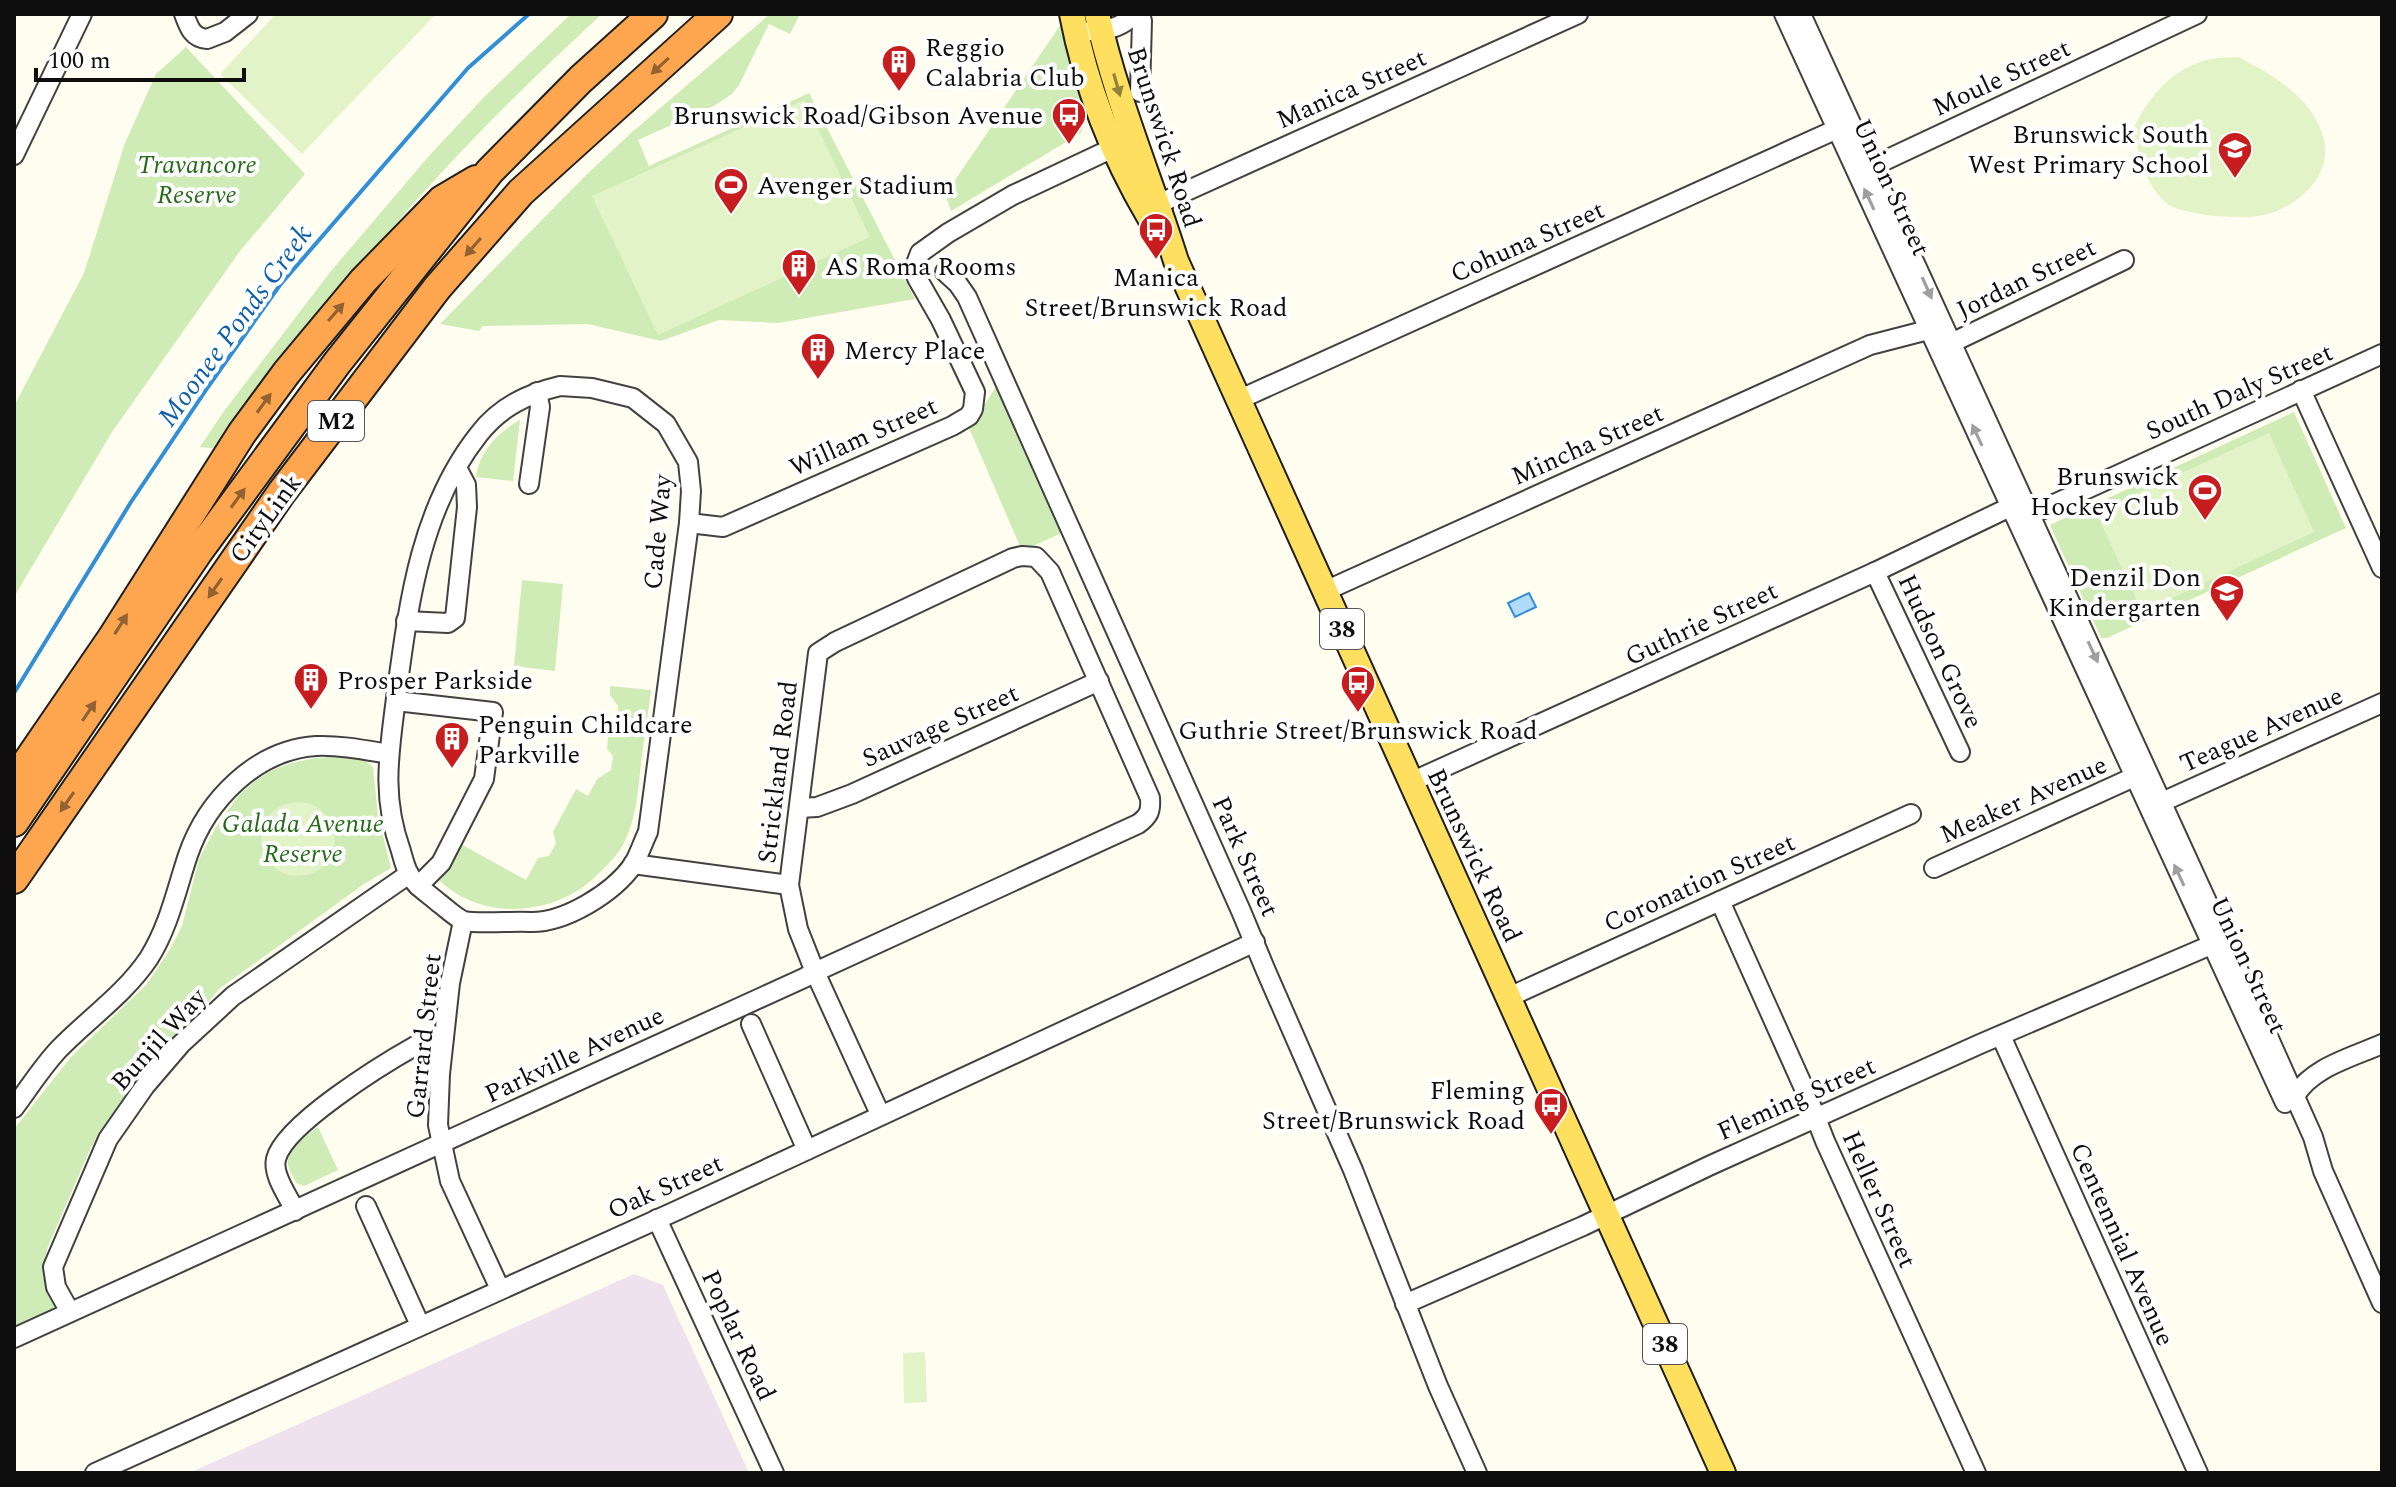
<svg xmlns="http://www.w3.org/2000/svg" width="2396" height="1487" font-family="Spectral,serif">
  <rect width="100%" height="100%" fill="#fffdef"/>
  <path fill="#ede2ed" d="M634,1274l29,11 86,188h-560z"/>
  <g fill="#d0ecb6">
    <path d="M571,14h31c-65,60 -130,123 -189,190 -68,78 -129,163 -192,245l-21,-2 24,-36 107,-140 97,-114 57,-61z"/>
    <path d="M770,14h30l-10,20 -21,-10 -30,61 -7,9 -18,12 -76,34 11,26 160,-73 106,206 -137,24 -59,-3 -58,21 -73,-17 -105,2 -4,5 -39,-7 146,-149 45,-42z"/>
    <path d="M1061,24l24,97 -4,12 -130,78 -4,-11v-8z"/>
    <path d="M186,47l119,127 -65,77 -128,181 -98,165v-191l70,-133 41,-130 31,-69z"/>
    <path d="M998,384l66,148 -42,19 -53,-123z"/>
    <path d="M2294,412l52,116 -239,110h-6l-51,-113z"/>
    <path d="M520,420l-7,61 -37,-4c3,-25 22,-45 44,-57z"/>
    <path d="M522,580l41,4 -8,87 -41,-5z"/>
    <path d="M610,686l41,4c-3,25 -7,49 -10,73 -3,27 -4,53 -16,78 -7,15 -20,26 -31,37 -18,17 -42,27 -66,30 -33,4 -66,-5 -90,-29l13,-14 8,-22 67,37 12,-22 11,-2 7,-13 -3,-11 23,-43 12,7 9,-17 14,-9 2,-14 -6,-7 2,-23 8,-6 1,-14 -8,-11z"/>
    <path d="M341,756l21,2 11,9 5,49 13,52 -27,16 -145,105 -128,158 -44,102 -1,34 9,15 -2,14 -39,19v-202l57,-72 76,-73 23,-35 12,-23 17,-67 17,-32 23,-32 16,-14 17,-11 20,-7 23,-5z"/>
    <path d="M318,1127l20,43 -34,16 -8,-3c-2,-6 -8,-14 -8,-19 -2,-15 20,-29 30,-37z"/>
  </g>
  <g fill="#e2f3c8">
    <path d="M276,14h156l2,2 -132,138 -82,-80z"/>
    <path d="M2238,57c36,18 76,42 86,83 9,33 -24,64 -53,73 -17,6 -37,4 -55,3 -11,-1 -38,-5 -47,-11 -24,-18 -30,-50 -36,-76 17,-33 36,-58 73,-69 10,-3 22,-2 32,-3z"/>
    <path d="M804,100l66,137 -212,98 -66,-139z"/>
    <path d="M2269,433l45,99 -172,80 -46,-100z"/>
    <circle cx="298" cy="839" r="37"/>
    <path d="M925,1352l2,50 -23,1 -1,-50z"/>
  </g>
  <path fill="#b0dbfa" stroke="#328ed6" stroke-width="2" d="M1529,593l7,14 -21,10 -7,-14z"/>
  <g fill="none" stroke-linecap="round" stroke-linejoin="round">
    <path stroke="#328ed6" stroke-width="4" d="M14,693l117,-191 77,-115 72,-102 188,-217 61,-54"/>
    <defs>
      <g id="minor">
        <path d="M184,14c5,13 8,24 23,25l18,-7 23,-18"/>
        <path d="M1140,14l2,7 -2,71"/>
        <path d="M1784,14l501,1089"/>
        <path d="M1801,14l440,962 72,161 10,34 59,132"/>
        <path d="M1090,31c17,0 33,-4 44,-17"/>
        <path d="M14,155l68,-141"/>
        <path d="M1871,167l326,-153"/>
        <path d="M1147,209l431,-195"/>
        <path d="M945,272l13,12 9,13 274,614 25,60 87,199 85,216 39,87"/>
        <path d="M1943,347l181,-87"/>
        <path d="M560,386l32,2 41,10 33,26 22,38 3,29 -2,32 -41,309c-5,10 -9,23 -15,33 -20,28 -68,58 -103,57 -15,-1 -54,2 -66,-1 -8,-3 -18,-13 -25,-18 -10,-9 -24,-17 -30,-29 -4,-7 -6,-16 -8,-23 -21,-58 -11,-102 -4,-161 12,-89 24,-183 82,-256 21,-27 48,-40 81,-48z"/>
        <path d="M2301,390l81,178"/>
        <path d="M1238,400l599,-271"/>
        <path d="M529,484l11,-77 -3,-15"/>
        <path d="M2030,515l352,-161"/>
        <path d="M689,523l34,4 229,-101 17,-10 4,-7 2,-17 -34,-72 -24,-42 -3,-9 6,-16 28,-20 65,-38 100,-47"/>
        <path d="M1875,572l85,180"/>
        <path d="M1325,591l545,-246 58,-15"/>
        <path d="M406,621l42,2 7,-5 12,-111 -1,-22 -9,-17"/>
        <path d="M396,701l97,11 -9,67 -43,84 -23,23"/>
        <path d="M1411,782l464,-210 135,-65"/>
        <path d="M2162,802l220,-99"/>
        <path d="M799,808l18,-1 35,-13 247,-113"/>
        <path d="M633,864l156,21"/>
        <path d="M1934,868l211,-96"/>
        <path d="M1720,901l87,194 18,46 151,332"/>
        <path d="M463,921l-13,62 -10,91 -2,51 12,56 50,108"/>
        <path d="M1509,997l402,-183"/>
        <path d="M751,1024l56,126"/>
        <path d="M2001,1036l197,437"/>
        <path d="M2295,1096c17,-29 58,-39 87,-52"/>
        <path d="M14,1108c15,-20 28,-41 45,-59 29,-30 66,-55 90,-91 20,-32 27,-67 39,-103 19,-55 68,-105 128,-109 24,-1 49,4 73,8"/>
        <path d="M366,1206l54,119"/>
        <path d="M295,1211c-6,-14 -23,-36 -19,-52 8,-34 107,-95 139,-113 8,-5 20,-6 29,-9"/>
        <path d="M657,1219l117,254"/>
        <path d="M1405,1304l178,-78 128,-61 269,-121 231,-99"/>
        <path d="M70,1312l-14,-25 -3,-20 55,-128 37,-53 36,-42 52,-48 176,-122"/>
        <path d="M14,1338l790,-360 11,-6 323,-148c11,-8 13,-13 12,-26l-100,-226 -14,-15 -14,-1 -9,2 -178,84 -17,11 -29,232 9,44 17,43 65,142"/>
        <path d="M95,1473l583,-263 577,-268"/>
      </g>
      <g id="major">
        <path d="M1072,14c14,73 40,140 78,204"/>
        <path d="M1097,14c19,85 53,164 79,247l547,1212"/>
      </g>
      <g id="highway">
        <path d="M14,781l98,-143 130,-205 45,-61 76,-91 79,-81 34,-20"/>
        <path d="M14,822l184,-270 139,-189 153,-192 91,-92 72,-65"/>
        <path d="M14,879l268,-387 155,-204 84,-96 197,-178"/>
      </g>
    </defs>
    <use href="#minor" stroke="#414141" stroke-width="22"/>
    <use href="#major" stroke="#1f1f1f" stroke-width="28"/>
    <use href="#highway" stroke="#1f1f1f" stroke-width="32"/>
    <use href="#minor" stroke="#fff" stroke-width="18"/>
    <use href="#major" stroke="#ffdf5f" stroke-width="24"/>
    <use href="#highway" stroke="#fda64f" stroke-width="28"/>
  </g>
  <defs><path id="oneway-solid" d="M-6-.8H1V-3.2L6.5 0L1 3.2V.8H-6Z" transform="scale(2)"/></defs>
  <g fill="#916232">
    <use href="#oneway-solid" transform="translate(660 66) rotate(137)"/>
    <use href="#oneway-solid" transform="translate(473 247) rotate(131)"/>
    <use href="#oneway-solid" transform="translate(336 312) rotate(-49)"/>
    <use href="#oneway-solid" transform="translate(264 403) rotate(-54)"/>
    <use href="#oneway-solid" transform="translate(238 498) rotate(-54)"/>
    <use href="#oneway-solid" transform="translate(215 588) rotate(125)"/>
    <use href="#oneway-solid" transform="translate(121 624) rotate(-58)"/>
    <use href="#oneway-solid" transform="translate(89 711) rotate(-56)"/>
    <use href="#oneway-solid" transform="translate(67 802) rotate(125)"/>
  </g>
  <use fill="#93813b" href="#oneway-solid" transform="translate(1117 85) rotate(74)"/>
  <g fill="#9f9f9f">
    <use href="#oneway-solid" transform="translate(1869 199) rotate(-115)"/>
    <use href="#oneway-solid" transform="translate(1927 288) rotate(66)"/>
    <use href="#oneway-solid" transform="translate(1977 435) rotate(-115)"/>
    <use href="#oneway-solid" transform="translate(2093 652) rotate(65)"/>
    <use href="#oneway-solid" transform="translate(2179 875) rotate(-115)"/>
  </g>
  <defs>
    <symbol id="building-pin" viewBox="-11 -11 22 30"><path d="M0 17L-7.5 6A9.5 9.5 0 1 1 7.5 6Z" fill="#c81d1e" stroke="#fff"/><path d="M-4-6H4V6H1V3H-1V6H-4ZM-2.5-4.3h1.7v1.8h-1.7ZM.8-4.3h1.7v1.8H.8ZM-2.5-1h1.7V.8h-1.7ZM.8-1h1.7V.8H.8Z" fill="#fff"/></symbol>
    <symbol id="bus-pin" viewBox="-11 -11 22 30"><path d="M0 17L-7.5 6A9.5 9.5 0 1 1 7.5 6Z" fill="#c81d1e" stroke="#fff"/><path d="M-5-6H5V4H4V6H2V4H-2V6H-4V4H-5ZM-3.5-4V0h7V-4ZM-3.5 1.2v1.5H-2V1.2ZM2 1.2v1.5H3.5V1.2Z" fill="#fff"/></symbol>
    <symbol id="school-pin" viewBox="-11 -11 22 30"><path d="M0 17L-7.5 6A9.5 9.5 0 1 1 7.5 6Z" fill="#c81d1e" stroke="#fff"/><path d="M0-5L7-2L0 1L-7-2ZM-4 1L0 2.5L4 1V4Q0 6-4 4Z" fill="#fff"/></symbol>
    <symbol id="stadium-pin" viewBox="-11 -11 22 30"><path d="M0 17L-7.5 6A9.5 9.5 0 1 1 7.5 6Z" fill="#c81d1e" stroke="#fff"/><path d="M0-5a6.5 5 0 1 0 0 10a6.5 5 0 1 0 0-10ZM-3.5-1.8h7v3.6h-7Z" fill="#fff"/></symbol>
  </defs>
  <g fill-rule="evenodd">
    <use href="#building-pin" x="879" y="42" width="40" height="54"/>
    <use href="#bus-pin" x="1049" y="95" width="40" height="54"/>
    <use href="#school-pin" x="2215" y="129" width="40" height="54"/>
    <use href="#stadium-pin" x="711" y="165" width="40" height="54"/>
    <use href="#bus-pin" x="1136" y="210" width="40" height="54"/>
    <use href="#building-pin" x="779" y="246" width="40" height="54"/>
    <use href="#building-pin" x="798" y="330" width="40" height="54"/>
    <use href="#stadium-pin" x="2185" y="471" width="40" height="54"/>
    <use href="#school-pin" x="2207" y="572" width="40" height="54"/>
    <use href="#building-pin" x="291" y="660" width="40" height="54"/>
    <use href="#bus-pin" x="1338" y="663" width="40" height="54"/>
    <use href="#building-pin" x="432" y="719" width="40" height="54"/>
    <use href="#bus-pin" x="1531" y="1085" width="40" height="54"/>
  </g>
  <g text-anchor="middle" stroke-width="8" stroke-linejoin="round" paint-order="stroke">
    <g fill="#fff" stroke="#565656" stroke-width="2">
      <rect x="308" y="401" width="56" height="40" rx="6"/>
      <rect x="1320" y="609" width="44" height="40" rx="6"/>
      <rect x="1643" y="1324" width="44" height="40" rx="6"/>
    </g>
    <g font-size="24" font-weight="bold" fill="#0e0e0e">
      <text x="336" y="429">M2</text>
      <text x="1342" y="637">38</text>
      <text x="1665" y="1352">38</text>
    </g>
    <g font-size="26" fill="#0e0e0e" stroke="#fff" text-anchor="start">
      <text x="925" y="56">Reggio<tspan x="925" dy="30">Calabria Club</tspan></text>
      <text x="1043" y="124" text-anchor="end">Brunswick Road/Gibson Avenue</text>
      <text x="2209" y="143" text-anchor="end">Brunswick South<tspan x="2209" dy="30">West Primary School</tspan></text>
      <text x="757" y="194">Avenger Stadium</text>
      <text x="825" y="275">AS Roma Rooms</text>
      <text x="1156" y="286" text-anchor="middle">Manica<tspan x="1156" dy="30">Street/Brunswick Road</tspan></text>
      <text x="844" y="359">Mercy Place</text>
      <text x="2179" y="485" text-anchor="end">Brunswick<tspan x="2179" dy="30">Hockey Club</tspan></text>
      <text x="2201" y="586" text-anchor="end">Denzil Don<tspan x="2201" dy="30">Kindergarten</tspan></text>
      <text x="337" y="689">Prosper Parkside</text>
      <text x="478" y="733">Penguin Childcare<tspan x="478" dy="30">Parkville</tspan></text>
      <text x="1358" y="739" text-anchor="middle">Guthrie Street/Brunswick Road</text>
      <text x="1525" y="1099" text-anchor="end">Fleming<tspan x="1525" dy="30">Street/Brunswick Road</tspan></text>
    </g>
    <g font-size="26" fill="#0e0e0e" stroke="#fff">
      <text transform="translate(2001 77) rotate(-25)" y="9">Moule Street</text>
      <text transform="translate(1351 88) rotate(-24)" y="9">Manica Street</text>
      <text transform="translate(1165 137) rotate(72)" y="9">Brunswick Road</text>
      <text transform="translate(1892 187) rotate(65)" y="9">Union Street</text>
      <text transform="translate(1527 241) rotate(-24)" y="9">Cohuna Street</text>
      <text transform="translate(2026 278) rotate(-26)" y="9">Jordan Street</text>
      <text transform="translate(2239 391) rotate(-24)" y="9">South Daly Street</text>
      <text transform="translate(863 436) rotate(-24)" y="9">Willam Street</text>
      <text transform="translate(1587 444) rotate(-24)" y="9">Mincha Street</text>
      <text transform="translate(265 518) rotate(-54)" y="9">CityLink</text>
      <text transform="translate(657 532) rotate(-85)" y="9">Cade Way</text>
      <text transform="translate(1701 623) rotate(-25)" y="9">Guthrie Street</text>
      <text transform="translate(1941 651) rotate(65)" y="9">Hudson Grove</text>
      <text transform="translate(940 725) rotate(-24)" y="9">Sauvage Street</text>
      <text transform="translate(2261 729) rotate(-24)" y="9">Teague Avenue</text>
      <text transform="translate(777 772) rotate(-83)" y="9">Strickland Road</text>
      <text transform="translate(2023 799) rotate(-24)" y="9">Meaker Avenue</text>
      <text transform="translate(1475 855) rotate(65)" y="9">Brunswick Road</text>
      <text transform="translate(1246 856) rotate(66)" y="9">Park Street</text>
      <text transform="translate(1699 882) rotate(-24)" y="9">Coronation Street</text>
      <text transform="translate(2249 965) rotate(65)" y="9">Union Street</text>
      <text transform="translate(423 1036) rotate(-84)" y="9">Garrard Street</text>
      <text transform="translate(158 1039) rotate(-48)" y="9">Bunjil Way</text>
      <text transform="translate(574 1054) rotate(-25)" y="9">Parkville Avenue</text>
      <text transform="translate(1796 1098) rotate(-24)" y="9">Fleming Street</text>
      <text transform="translate(665 1186) rotate(-24)" y="9">Oak Street</text>
      <text transform="translate(1880 1199) rotate(66)" y="9">Heller Street</text>
      <text transform="translate(2123 1244) rotate(66)" y="9">Centennial Avenue</text>
      <text transform="translate(739 1335) rotate(65)" y="9">Poplar Road</text>
    </g>
    <g font-size="26" font-style="italic" fill="#276b1a" stroke="#fff">
      <text x="197" y="173">Travancore<tspan x="197" dy="30">Reserve</tspan></text>
      <text x="303" y="832">Galada Avenue<tspan x="303" dy="30">Reserve</tspan></text>
    </g>
    <g font-size="28" font-style="italic" fill="#0f5fa9" stroke="#fff">
      <text transform="translate(234 325) rotate(-54)" y="10">Moonee Ponds Creek</text>
    </g>
  </g>
  <rect width="2396" height="1487" fill="none" stroke="#0e0e0e" stroke-width="32"/>
  <path d="M36 68v12h208v-12" fill="none" stroke="#0e0e0e" stroke-width="4"/>
  <text x="48" y="68" font-size="24" fill="#0e0e0e" stroke="#ffffff" stroke-width="6" paint-order="stroke">100 m</text>
</svg>
